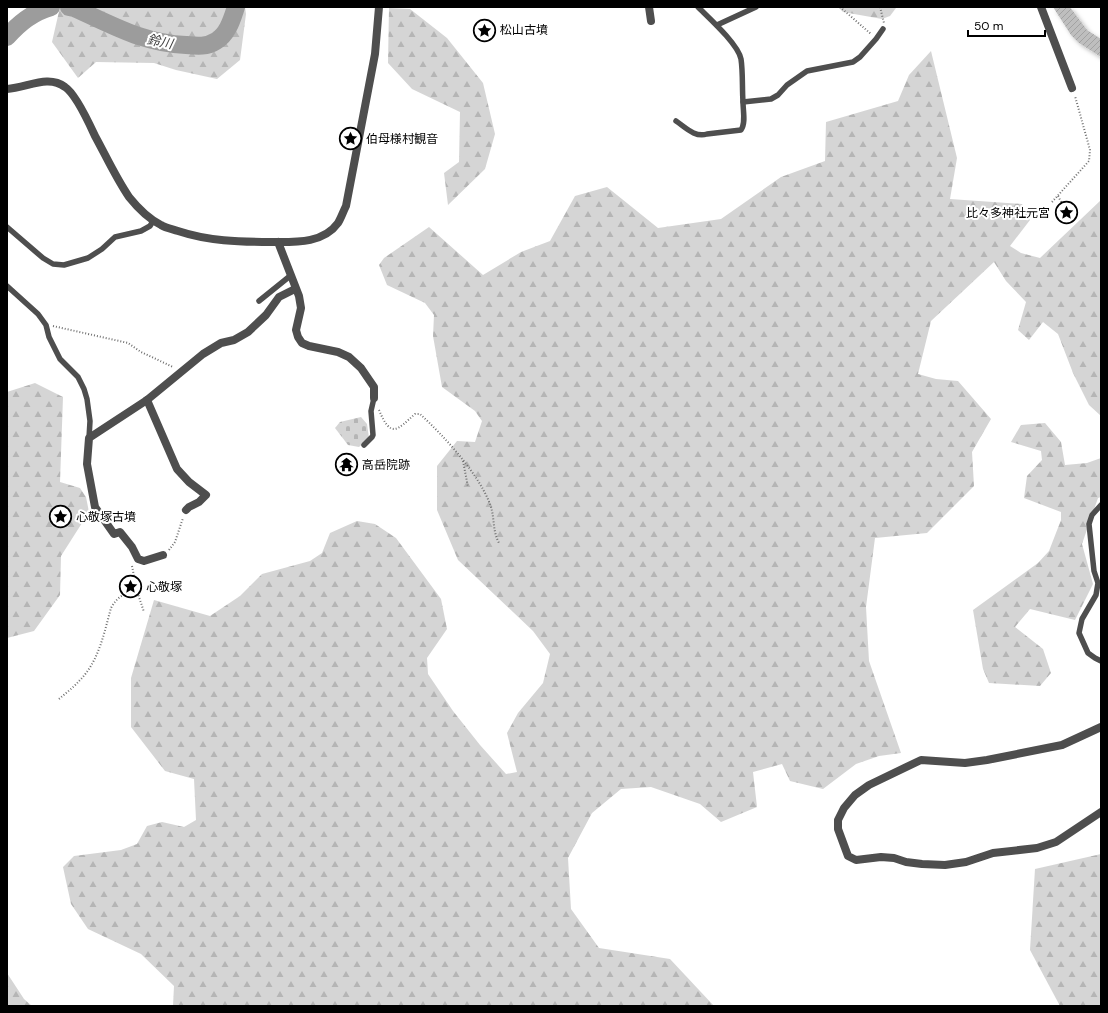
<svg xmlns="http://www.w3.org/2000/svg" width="1108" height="1013" font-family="'DM Sans','Noto Sans JP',sans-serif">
  <defs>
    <pattern id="forest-firs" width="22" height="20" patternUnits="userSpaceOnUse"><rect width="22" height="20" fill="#d5d5d5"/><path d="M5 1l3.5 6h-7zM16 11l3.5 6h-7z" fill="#b5b5b5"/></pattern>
    <pattern id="cemetery-stones" width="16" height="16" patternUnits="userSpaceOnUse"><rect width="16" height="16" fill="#d5d5d5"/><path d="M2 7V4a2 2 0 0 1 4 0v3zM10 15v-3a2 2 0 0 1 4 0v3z" fill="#b5b5b5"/></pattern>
    <pattern id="building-hatch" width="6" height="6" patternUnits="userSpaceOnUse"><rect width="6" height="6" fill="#bebebe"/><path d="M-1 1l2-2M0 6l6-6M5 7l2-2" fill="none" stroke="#a2a2a2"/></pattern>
    <filter id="shadow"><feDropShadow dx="3" dy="3" stdDeviation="2" flood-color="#0004"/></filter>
  </defs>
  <rect width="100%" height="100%" fill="#fff"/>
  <g fill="url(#forest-firs)">
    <path d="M60,7h185l1,7 -6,46 -23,19 -41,-9 -22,-7 -58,-1 -18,16 -26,-36z"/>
    <path d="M838,7h58v1l-6,8 -8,3 -39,-7z"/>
    <path d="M389,8l21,1 37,29 36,45 12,51 -10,35 -37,36 -4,-32 15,-11 1,-50 -48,-23 -24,-26z"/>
    <path d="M931,51l26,107 -7,41 72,5 8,16 -20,26 11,7 19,5 61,-58v216l-12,-11 -16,-32 -15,-39 -15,-12 -14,18 -11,-10 8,-28 -20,-21 -12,-19 -63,59 -13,53 18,5 22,2 33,38 -19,33 2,34 -47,47 -52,5 -9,69 3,54 32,92 -22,3 -23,8 -33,25 -33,-8 -8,-17 -29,8 4,35 -36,15 -21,-18 -49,-17 -30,2 -29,24 -24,45 3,51 28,39 71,11 44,47h-541l1,-20 -33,-32 -53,-25 -17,-25 -8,-37 11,-11 47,-6 16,-6 10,-18 15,-4 22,5 12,-7 -2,-41 -29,-8 -34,-44v-49l23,-78 56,16 30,-20 22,-22 48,-13 12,-8 8,-20 27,-12 18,3 21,14 45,61 6,30 -20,29 1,16 25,37 27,34 26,29 11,-2 -10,-39 11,-20 25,-30 7,-29 -17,-23 -75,-71 -21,-50v-44l20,-25 18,1 7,-21 -7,-10 -33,-24 -9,-51 1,-21 -9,-12 -38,-18 -8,-20 5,-7 45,-31 54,48 38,-23 29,-11 25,-45 32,-9 51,41 63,-9 60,-42 44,-16 1,-39 72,-21 11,-26z"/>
    <path d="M35,383l28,14 -3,85 20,6 6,9 3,15 -28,44 -1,39 -26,36 -27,7v-246z"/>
    <path d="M1045,423l16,19 4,23 22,-2 14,-5v39l-3,1 -16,46 11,40 -18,36 -45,-11 -15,18 28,22 8,24 -11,13 -51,-3 -6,-14 -10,-59 65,-47 11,-12 12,-31v-8l-37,-14 3,-22 15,-16 -1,-9 -30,-9 10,-17z"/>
    <path d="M1101,854v152h-41l-30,-56 5,-81z"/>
    <path d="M7,973l17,26 8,7h-25z"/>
  </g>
  <path fill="url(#cemetery-stones)" d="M361,417l6,7 2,14 -10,9 -11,-2 -13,-17 5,-6z"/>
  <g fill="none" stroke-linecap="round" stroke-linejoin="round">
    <g stroke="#9c9c9c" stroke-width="18">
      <path d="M69,7l5,1c39,17 68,35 112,37 11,1 21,2 30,-4 12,-7 16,-22 20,-34"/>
      <path d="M7,37c12,-14 26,-25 44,-30"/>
    </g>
  </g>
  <path fill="url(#building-hatch)" filter="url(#shadow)" d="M1053,7h17l17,23 14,9v18l-22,-14 -8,-8z"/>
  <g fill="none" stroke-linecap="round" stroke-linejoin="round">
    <g stroke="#707070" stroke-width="2" stroke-dasharray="1 2" stroke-linecap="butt">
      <path d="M840,7l31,27"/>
      <path d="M880,7l4,16"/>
      <path d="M1058,196l8,15"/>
      <path d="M1052,202l37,-41 1,-11 -15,-54"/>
      <path d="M53,326l75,17 13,9 32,15"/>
      <path d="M379,410c12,29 18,20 36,4h5c25,23 58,59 70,90 5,13 2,26 9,39"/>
      <path d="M463,461l5,26"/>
      <path d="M169,550l6,-8 8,-24"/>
      <path d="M132,566l5,25 7,21"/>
      <path d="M59,699c7,-6 15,-12 21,-19 19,-19 24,-47 31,-72 6,-11 13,-15 26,-17"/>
    </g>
    <g stroke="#4e4e4e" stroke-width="5.5">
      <path d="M698,7c11,11 40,37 43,52 2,13 1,29 2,43l28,-3 7,-4 9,-10 20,-14 46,-9 7,-5 16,-18 7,-10"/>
      <path d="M717,25l39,-18"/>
      <path d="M676,121c9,6 19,17 31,13l34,-4c5,-7 2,-19 2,-28"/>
      <path d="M7,227l36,31 10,6 11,1 24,-7 14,-9 13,-12 26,-6 9,-5 3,-5"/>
      <path d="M7,286l31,28 8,11 3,12 11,22 18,18 6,12 3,10 3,22 -1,17"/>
      <path d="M259,301l31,-25"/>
      <path d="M364,445l8,-8 1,-2 -2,-24 3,-13"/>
      <path d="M1101,505l-9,10 -3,9 5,47 4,12 -2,12 -14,24 -3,14 9,20 7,5 6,3"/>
    </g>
    <g stroke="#4e4e4e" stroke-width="8">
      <path d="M649,7l2,14"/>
      <path d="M1041,7l31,81"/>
      <path d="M7,89c20,-1 41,-15 58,-2 11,7 24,36 30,49 11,20 21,42 34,61 8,10 20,22 32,28 5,3 11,4 17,6 30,10 61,11 93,11 23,0 52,2 67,-19 3,-5 5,-11 8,-17l29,-152 4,-47"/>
      <path d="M278,242l21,54 2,12 -5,22 2,7 4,6 7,3 29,6 11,5 12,11 13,19v11"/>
      <path d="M147,400l30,69 12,13 17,13 -7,7 -10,5 -3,3"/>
      <path d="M163,555l-19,6 -6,-2 -6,-12 -12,-15 -6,2 -19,-27 -8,-43 2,-26 58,-38 56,-46 18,-11 13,-3 14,-8 18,-17 13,-18 16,-8"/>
      <path d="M1101,727l-39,18 -75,15 -22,3 -44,-3 -52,25 -14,10 -11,13 -6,12v9l10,27 8,4 25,-3 13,1 12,4 16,2 23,1 21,-3 27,-9 44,-5 19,-6 45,-30"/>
    </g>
  </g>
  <defs>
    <symbol id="sight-ring" viewBox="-11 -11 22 22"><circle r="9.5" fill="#fff" stroke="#000" stroke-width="1.5"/><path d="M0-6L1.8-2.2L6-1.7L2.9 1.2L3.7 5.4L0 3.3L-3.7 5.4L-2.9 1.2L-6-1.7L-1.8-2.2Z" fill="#000"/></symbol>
    <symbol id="temple-ring" viewBox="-11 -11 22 22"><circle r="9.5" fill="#fff" stroke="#000" stroke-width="1.5"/><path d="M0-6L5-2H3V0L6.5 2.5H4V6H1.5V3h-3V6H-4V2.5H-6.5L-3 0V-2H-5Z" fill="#000"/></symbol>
  </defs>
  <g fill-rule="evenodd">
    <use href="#sight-ring" x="472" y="18" width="25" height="25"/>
    <use href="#sight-ring" x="338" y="126" width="25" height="25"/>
    <use href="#sight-ring" x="1054" y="200" width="25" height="25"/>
    <use href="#temple-ring" x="334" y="452" width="25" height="25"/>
    <use href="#sight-ring" x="48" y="504" width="25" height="25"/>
    <use href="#sight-ring" x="118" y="574" width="25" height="25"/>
  </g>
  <g text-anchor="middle" stroke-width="4" stroke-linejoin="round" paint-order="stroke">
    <g font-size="12" fill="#000" stroke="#fff" text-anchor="start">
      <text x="500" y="34">松山古墳</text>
      <text x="366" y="143">伯母様村観音</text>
      <text x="1050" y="217" text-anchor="end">比々多神社元宮</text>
      <text x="362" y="469">高岳院跡</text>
      <text x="76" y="521">心敬塚古墳</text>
      <text x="146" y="591">心敬塚</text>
    </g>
    <g font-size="13" font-style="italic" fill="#3d3d3d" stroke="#fff">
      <text transform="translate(160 41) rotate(11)" y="5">鈴川</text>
    </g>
  </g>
  <rect width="1108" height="1013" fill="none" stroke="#000000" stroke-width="16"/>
  <path d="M968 30v6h77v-6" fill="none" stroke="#000000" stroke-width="2"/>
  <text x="974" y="30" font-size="12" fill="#000000" stroke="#ffffff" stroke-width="3" paint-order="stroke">50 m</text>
</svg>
